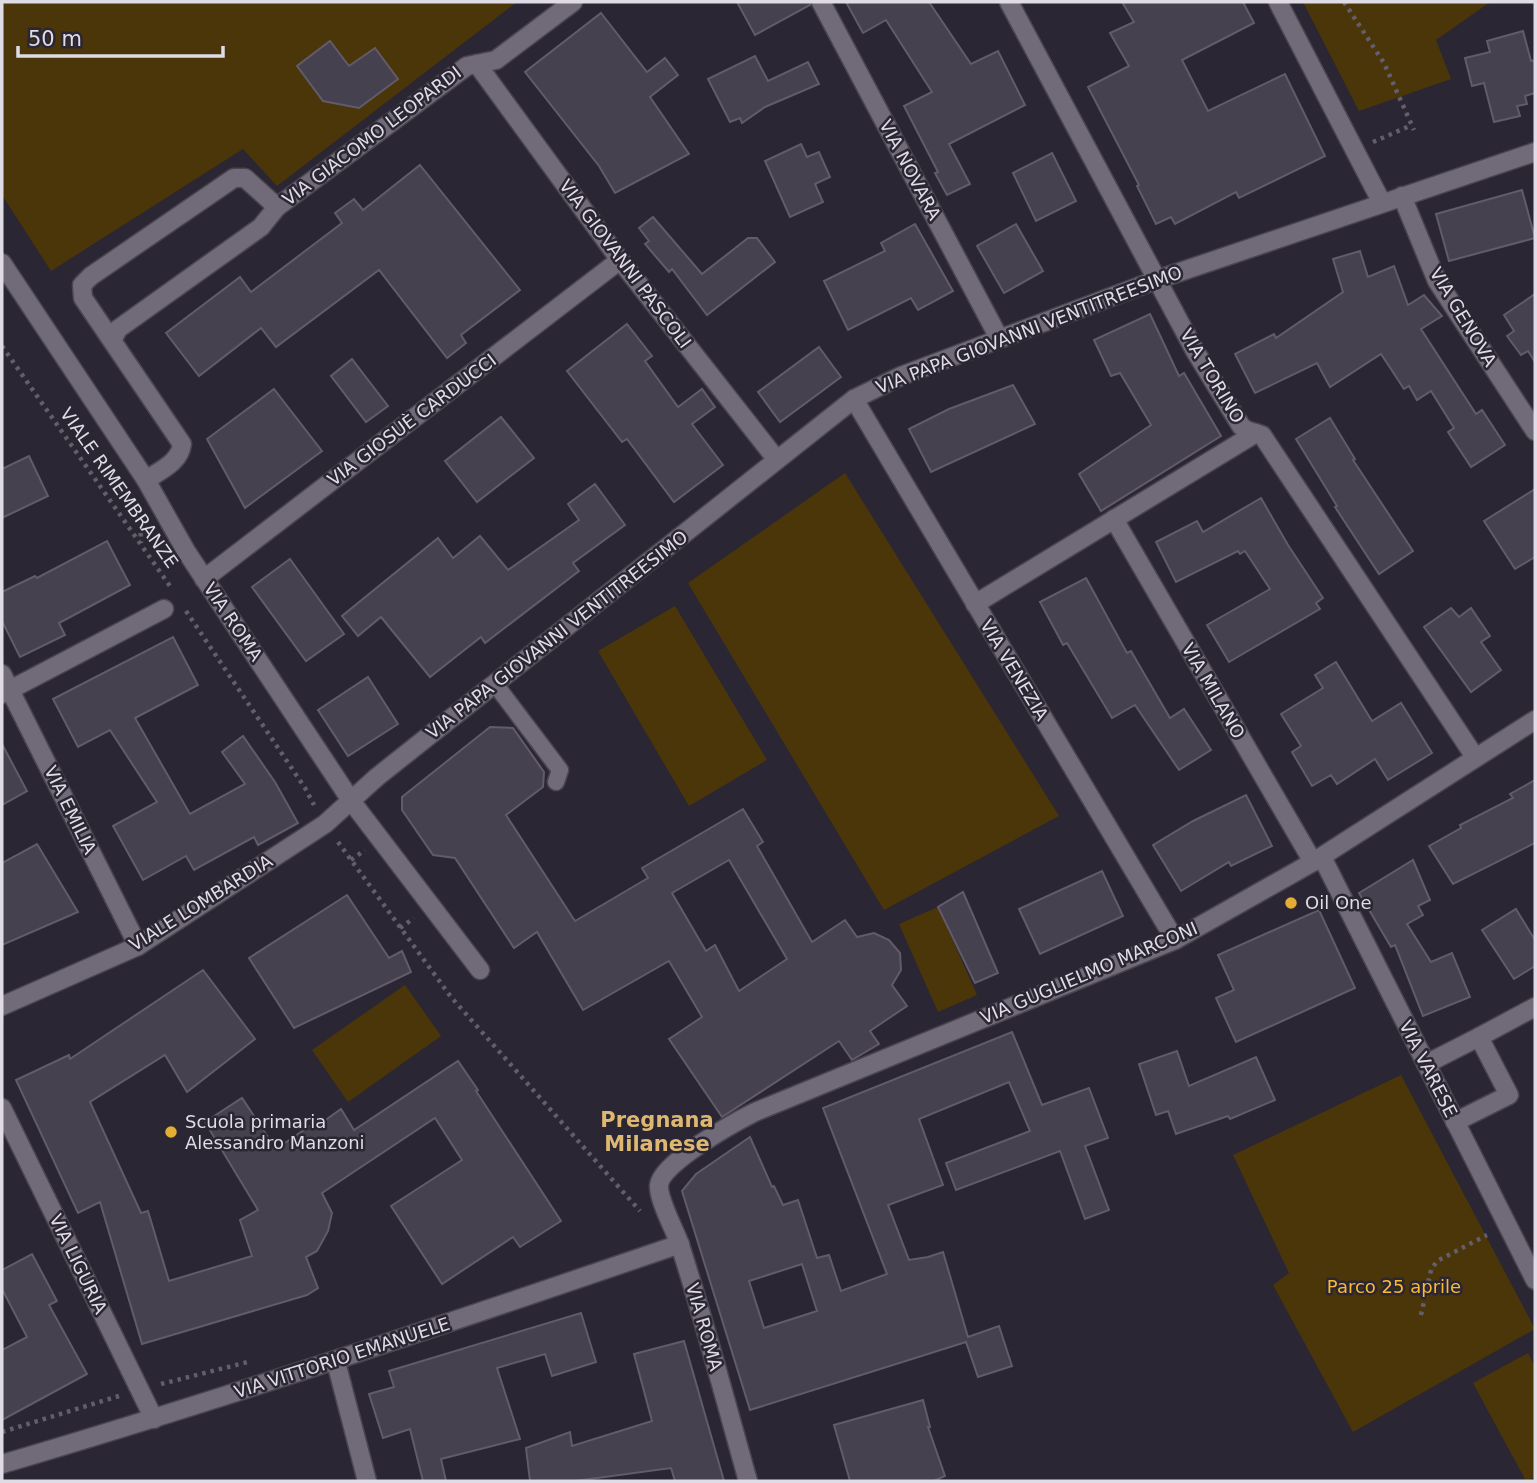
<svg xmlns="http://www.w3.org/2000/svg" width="1537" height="1483" font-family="'DejaVu Sans',sans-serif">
  <rect width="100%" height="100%" fill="#2b2633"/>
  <g fill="#4b3609">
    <path d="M2,2h515l-240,184 -34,-37 -192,122 -49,-76z"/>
    <path d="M1303,2h187l-54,38 15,39 -92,32z"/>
    <path d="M845,473l214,343 -175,94 -196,-327z"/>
    <path d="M675,606l92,154 -78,46 -91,-155z"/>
    <path d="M938,907l39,88 -39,17 -39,-88z"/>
    <path d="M405,985l36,51 -93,66 -36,-52z"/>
    <path d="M1401,1075l134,254 -182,103 -80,-147 16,-12 -56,-118z"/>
    <path d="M1528,1353l7,14v110l-9,4 -53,-98z"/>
  </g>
  <g fill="#46414f" stroke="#615b6a" stroke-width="2" fill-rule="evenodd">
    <path d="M737,2h73v3l-55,30z"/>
    <path d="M846,2h83l42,62 27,-13 27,54 -76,39 21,40 -23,11 -12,-22 3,-1 -34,-66 28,-14 -46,-72 -23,13z"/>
    <path d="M1122,2h121l11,21 -72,37 26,51 77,-37 40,82 -86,42 -3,-6 -61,32 -4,-7 -15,7 -19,-38 2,-1 -51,-98 41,-21 -19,-33 24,-11z"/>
    <path d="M601,13l46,59 18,-14 13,17 -28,22 39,57 -74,39 -16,-27 -74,-94z"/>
    <path d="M1523,31l8,30 4,-1v33l-10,3 2,8 -10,2 3,10 -26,6 -10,-39 -12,3 -7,-28 25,-6 -3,-11z"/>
    <path d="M330,41l19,25 26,-18 23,31 -39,29 -36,-7 -26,-35z"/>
    <path d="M755,56l13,25 40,-19 11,22 -54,23 -23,16 -2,-5 -10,4 -22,-43z"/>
    <path d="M801,144l6,13 12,-5 11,25 -15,7 8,18 -33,15 -25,-56z"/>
    <path d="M1052,153l24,48 -40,20 -23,-48z"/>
    <path d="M420,165l100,125 -59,45 5,8 -19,15 -68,-88 -103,77 -15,-19 -62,48 -33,-43 74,-56 11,15 91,-69 -7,-10 19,-14 9,11z"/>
    <path d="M1522,190l13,48 -86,23 -13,-47z"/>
    <path d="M653,217l49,57 46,-36h9l18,24 -68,53 -35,-46 -3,3 -24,-28 4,-3 -10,-13z"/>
    <path d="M915,224l38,67 -35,19 -7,-12 -63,32 -24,-49 61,-30 -4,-8z"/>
    <path d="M1016,224l27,47 -39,22 -27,-47z"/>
    <path d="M1360,251l8,26 26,-11 14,39 16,-10 18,21 -21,13 55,85 6,-4 23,35 -34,22 -23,-35 6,-4 -23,-37 -14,9 -8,-14 -5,3 -23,-35 -51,33 -13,-24 -62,30 -20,-39 39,-20 2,4 67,-46 -10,-33z"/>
    <path d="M1535,294v68l-7,-11 -7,4 -14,-19 7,-5 -10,-16z"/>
    <path d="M1150,314l29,62 5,-3 37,63 -120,75 -22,-37 72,-49 -31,-52 -9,3 -17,-36z"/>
    <path d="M627,324l25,32 -7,5 33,46 24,-18 13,18 -23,17 31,41 -49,37 -47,-63 -5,3 -55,-71z"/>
    <path d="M819,347l22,30 -61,45 -22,-30z"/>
    <path d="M352,359l36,47 -22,16 -35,-46z"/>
    <path d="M1013,385l22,39 -104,48 -22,-43 40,-20z"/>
    <path d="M274,389l48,62 -77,57 -38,-69z"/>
    <path d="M501,417l33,41 -57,44 -32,-41z"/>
    <path d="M1330,418l25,41 -2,1 60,91 -34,23 -44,-67 2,-1 -41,-67z"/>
    <path d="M29,456l19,40 -46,22v-49z"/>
    <path d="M595,484l30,41 -52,38 6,8 -94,72 -4,-6 -51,40 -49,-60 -23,19 -16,-20 96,-78 15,20 27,-22 28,34 71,-50 -11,-16z"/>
    <path d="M1535,489v68l-20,12 -31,-48z"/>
    <path d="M1261,498l27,47 35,53 -7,5 4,6 -91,53 -22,-37 63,-36 -25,-38 -5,3 -2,-3 -62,31 -20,-40 41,-21 6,11z"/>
    <path d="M107,541l23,44 -71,38 6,12 -45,22 -18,-36v-29l33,-16 2,2z"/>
    <path d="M290,559l54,75 -38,27 -54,-74z"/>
    <path d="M1086,578l41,75 4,-2 39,67 14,-9 27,41 -32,20 -44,-65 -23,13 -45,-75 -4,2 -23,-43z"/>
    <path d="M1451,608l8,9 12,-9 19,28 -9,6 20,28 -30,22 -47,-65z"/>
    <path d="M173,637l25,48 -63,33 55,96 55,-30 -23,-32 21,-16 32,46 23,41 -40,22 -4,-8 -60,33 -8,-14 -43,24 -30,-54 44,-24 -47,-72 -32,17 -25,-48z"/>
    <path d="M1336,662l36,59 29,-18 31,50 -44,27 -13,-21 -38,25 -6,-9 -19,11 -20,-34 9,-6 -20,-32 42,-26 -8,-13z"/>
    <path d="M368,677l30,47 -50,32 -30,-46z"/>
    <path d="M490,727l23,1 31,44 -1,15 -37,28 69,106 73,-43 -6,-10 101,-59 20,33 -6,4 55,96 33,-22 12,17 17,-4 15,7 11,13 1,17 -9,15 15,21 -37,25 9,13 -27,16 -13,-19 -117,76 -53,-78 33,-22 -33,-56 -86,49 -46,-78 -23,16 -59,-90 -22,-3 -31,-45v-13zM729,860l58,99 -48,32 -24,-46 -9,6 -34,-58z"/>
    <path d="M2,744l25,47 -25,14z"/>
    <path d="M1535,780v63l-82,41 -24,-38 32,-18 -1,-3 53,-27 -3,-4z"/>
    <path d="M1246,795l26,51 -41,20 -2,-4 -48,29 -28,-46 40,-24z"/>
    <path d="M37,844l41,68 -76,33v-82z"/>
    <path d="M1413,860l17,40 -12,6 5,9 -16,9 24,38 21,-9 18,44 -47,19 -28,-71 -4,2 -32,-54z"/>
    <path d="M1102,871l21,45 -83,38 -21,-45z"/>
    <path d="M963,892l35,81 -23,10 -37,-76z"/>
    <path d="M347,895l42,63 13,-7 9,21 -117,56 -45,-70z"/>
    <path d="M1516,909l19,31v26l-21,13 -32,-49z"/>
    <path d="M1319,910l36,78 -119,54 -20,-44 18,-8 -16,-35z"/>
    <path d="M203,970l52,69 -68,53 -22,-37 -75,47 51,111 7,-2 21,70 83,-25 -12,-36 18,-10 -53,-88 37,-24 34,51 41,-28 3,3 21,-15 13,21 104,-69 20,29 -2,1 85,130 -41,26 -7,-10 -71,47 -51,-78 71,-46 -27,-42 -113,75 10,20 -4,18 -11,20 -11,6 12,31 -11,7 -165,49 -42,-142 -22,11 -62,-133 53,-25 1,4z"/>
    <path d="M1012,1032l30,73 47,-17 19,50 -23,8 24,64 -24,9 -25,-68 -104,39 -10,-27 84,-32 -21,-49 -90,37 24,66 -55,20 21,55 19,-3 15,-5 25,85 31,-11 13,40 -34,11 -12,-35 -216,68 -68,-219 14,-17 54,-37 22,50 2,-1 9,19 15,-5 19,58 12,-3 12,36 46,-17 -64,-166zM802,1264l15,47 -53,17 -15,-47z"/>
    <path d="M1177,1051l12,35 67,-29 19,43 -45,19 -2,-3 -52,18 -8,-23 -12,4 -17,-51z"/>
    <path d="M32,1254l25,47 -8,4 38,69 -85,46v-70l25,-13 -25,-48v-19z"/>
    <path d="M581,1313l15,49 -44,14 -7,-22 -48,14 23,71 -79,20 5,22h-23l-13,-52 -27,9 -14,-44 25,-7 -5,-16z"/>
    <path d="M684,1341l40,140h-49l-4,-13 -96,13h-45l-4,-33 44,-16 2,14 80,-25 -18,-67z"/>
    <path d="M923,1400l7,27h-2l17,49 -11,5h-84l-16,-56z"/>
  </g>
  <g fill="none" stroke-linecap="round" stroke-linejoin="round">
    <defs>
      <path id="service" d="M495,684l65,86 -4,12"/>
      <g id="minor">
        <path d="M821,2l178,336"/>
        <path d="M1009,2l186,349 46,75 5,4 16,5 213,322"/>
        <path d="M1278,2l104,201"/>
        <path d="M477,64l143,196 157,200"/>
        <path d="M1402,196l35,85 98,150"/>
        <path d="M277,207l190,-141 29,-6 77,-58"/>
        <path d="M2,263l144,217 40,71 166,251 128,168"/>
        <path d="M112,341l6,-12 143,-102 16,-20 -32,-29h-11l-143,98 -9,9 1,13 99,146c-2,18 -21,26 -36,36"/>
        <path d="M854,399l321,541"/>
        <path d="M1114,519l199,343"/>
        <path d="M204,579l416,-319"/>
        <path d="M975,604l281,-171"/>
        <path d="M2,674l136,272"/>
        <path d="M2,694l162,-85"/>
        <path d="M1322,857l213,423"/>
        <path d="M1426,1064l53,-27"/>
        <path d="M2,1108l152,311"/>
        <path d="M1455,1122l54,-27 -30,-58 56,-30"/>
        <path d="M336,1362l31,119"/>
        <path d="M2,1464c228,-67 453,-143 678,-220"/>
        <path d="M748,1481c-22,-78 -43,-158 -68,-236 -5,-15 -22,-45 -21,-60 2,-22 76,-63 96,-73l420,-172 138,-78 222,-142"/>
      </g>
      <path id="tertiary" d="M2,1006l136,-60 187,-122 52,-47 477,-378 47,-23 255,-96 379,-128"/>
    </defs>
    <use href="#service" stroke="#49444f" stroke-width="19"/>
    <use href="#minor" stroke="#49444f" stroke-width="21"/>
    <use href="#tertiary" stroke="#49444f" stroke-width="21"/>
    <g stroke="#635f6a" stroke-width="4.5" stroke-dasharray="3.5 5" stroke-linecap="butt">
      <path d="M1344,2l40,61 30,67"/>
      <path d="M1373,142l39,-17"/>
      <path d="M2,346l170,243"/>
      <path d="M140,516l1,27"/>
      <path d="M186,611l119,177 9,17"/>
      <path d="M338,842l113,155 189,214"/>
      <path d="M351,860l14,-10"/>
      <path d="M400,928l14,-10"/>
      <path d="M1421,1315l10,-45 6,-9 50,-26"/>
      <path d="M161,1384l87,-22"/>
      <path d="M2,1432l117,-36"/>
    </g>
    <use href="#service" stroke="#706a79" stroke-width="16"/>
    <use href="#minor" stroke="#706a79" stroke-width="18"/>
    <use href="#tertiary" stroke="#706a79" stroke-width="18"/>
  </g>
  <g fill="#e4ad35" stroke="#2b2633" stroke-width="2.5">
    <circle cx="1291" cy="903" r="7"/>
    <circle cx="171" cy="1132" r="7"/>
  </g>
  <g text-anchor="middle" stroke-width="5" stroke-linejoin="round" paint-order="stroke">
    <g font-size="18" fill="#dfdce5" stroke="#2b2633">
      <text transform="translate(372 136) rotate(-37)" y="6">VIA GIACOMO LEOPARDI</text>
      <text transform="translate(910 170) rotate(62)" y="6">VIA NOVARA</text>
      <text transform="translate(625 264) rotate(53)" y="6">VIA GIOVANNI PASCOLI</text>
      <text transform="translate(1463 317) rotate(59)" y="6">VIA GENOVA</text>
      <text transform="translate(1029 330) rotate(-21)" y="6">VIA PAPA GIOVANNI VENTITREESIMO</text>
      <text transform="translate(1212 376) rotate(59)" y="6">VIA TORINO</text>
      <text transform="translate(412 420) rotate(-37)" y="6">VIA GIOSUÈ CARDUCCI</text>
      <text transform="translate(119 488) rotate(55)" y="6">VIALE RIMEMBRANZE</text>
      <text transform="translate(233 622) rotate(56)" y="6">VIA ROMA</text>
      <text transform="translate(557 635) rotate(-38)" y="6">VIA PAPA GIOVANNI VENTITREESIMO</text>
      <text transform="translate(1014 670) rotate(59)" y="6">VIA VENEZIA</text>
      <text transform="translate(1213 691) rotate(60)" y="6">VIA MILANO</text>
      <text transform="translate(70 810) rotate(64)" y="6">VIA EMILIA</text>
      <text transform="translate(201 903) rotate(-32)" y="6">VIALE LOMBARDIA</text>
      <text transform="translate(1089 973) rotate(-23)" y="6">VIA GUGLIELMO MARCONI</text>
      <text transform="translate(1428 1069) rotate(63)" y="6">VIA VARESE</text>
      <text transform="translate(78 1264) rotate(64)" y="6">VIA LIGURIA</text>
      <text transform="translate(704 1327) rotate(74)" y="6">VIA ROMA</text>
      <text transform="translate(342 1358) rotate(-18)" y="6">VIA VITTORIO EMANUELE</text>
    </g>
    <g font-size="18" fill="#dfdce5" stroke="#2b2633" text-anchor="start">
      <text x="1305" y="909">Oil One</text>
      <text x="185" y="1128">Scuola primaria<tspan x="185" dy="21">Alessandro Manzoni</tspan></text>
    </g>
    <g font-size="18" fill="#f7ba33" stroke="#2b2633">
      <text x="1394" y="1293">Parco 25 aprile</text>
    </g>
    <g font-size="21" font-weight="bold" fill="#deb871" stroke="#2b2633">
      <text x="657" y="1127">Pregnana<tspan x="657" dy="24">Milanese</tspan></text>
    </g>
  </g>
  <rect width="1537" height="1483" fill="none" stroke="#dfdce5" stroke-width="7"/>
  <path d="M18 46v10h205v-10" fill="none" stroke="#dfdce5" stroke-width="3.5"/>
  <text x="28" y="46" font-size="21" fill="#dfdce5" stroke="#2b2633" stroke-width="5" paint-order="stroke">50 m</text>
</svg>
